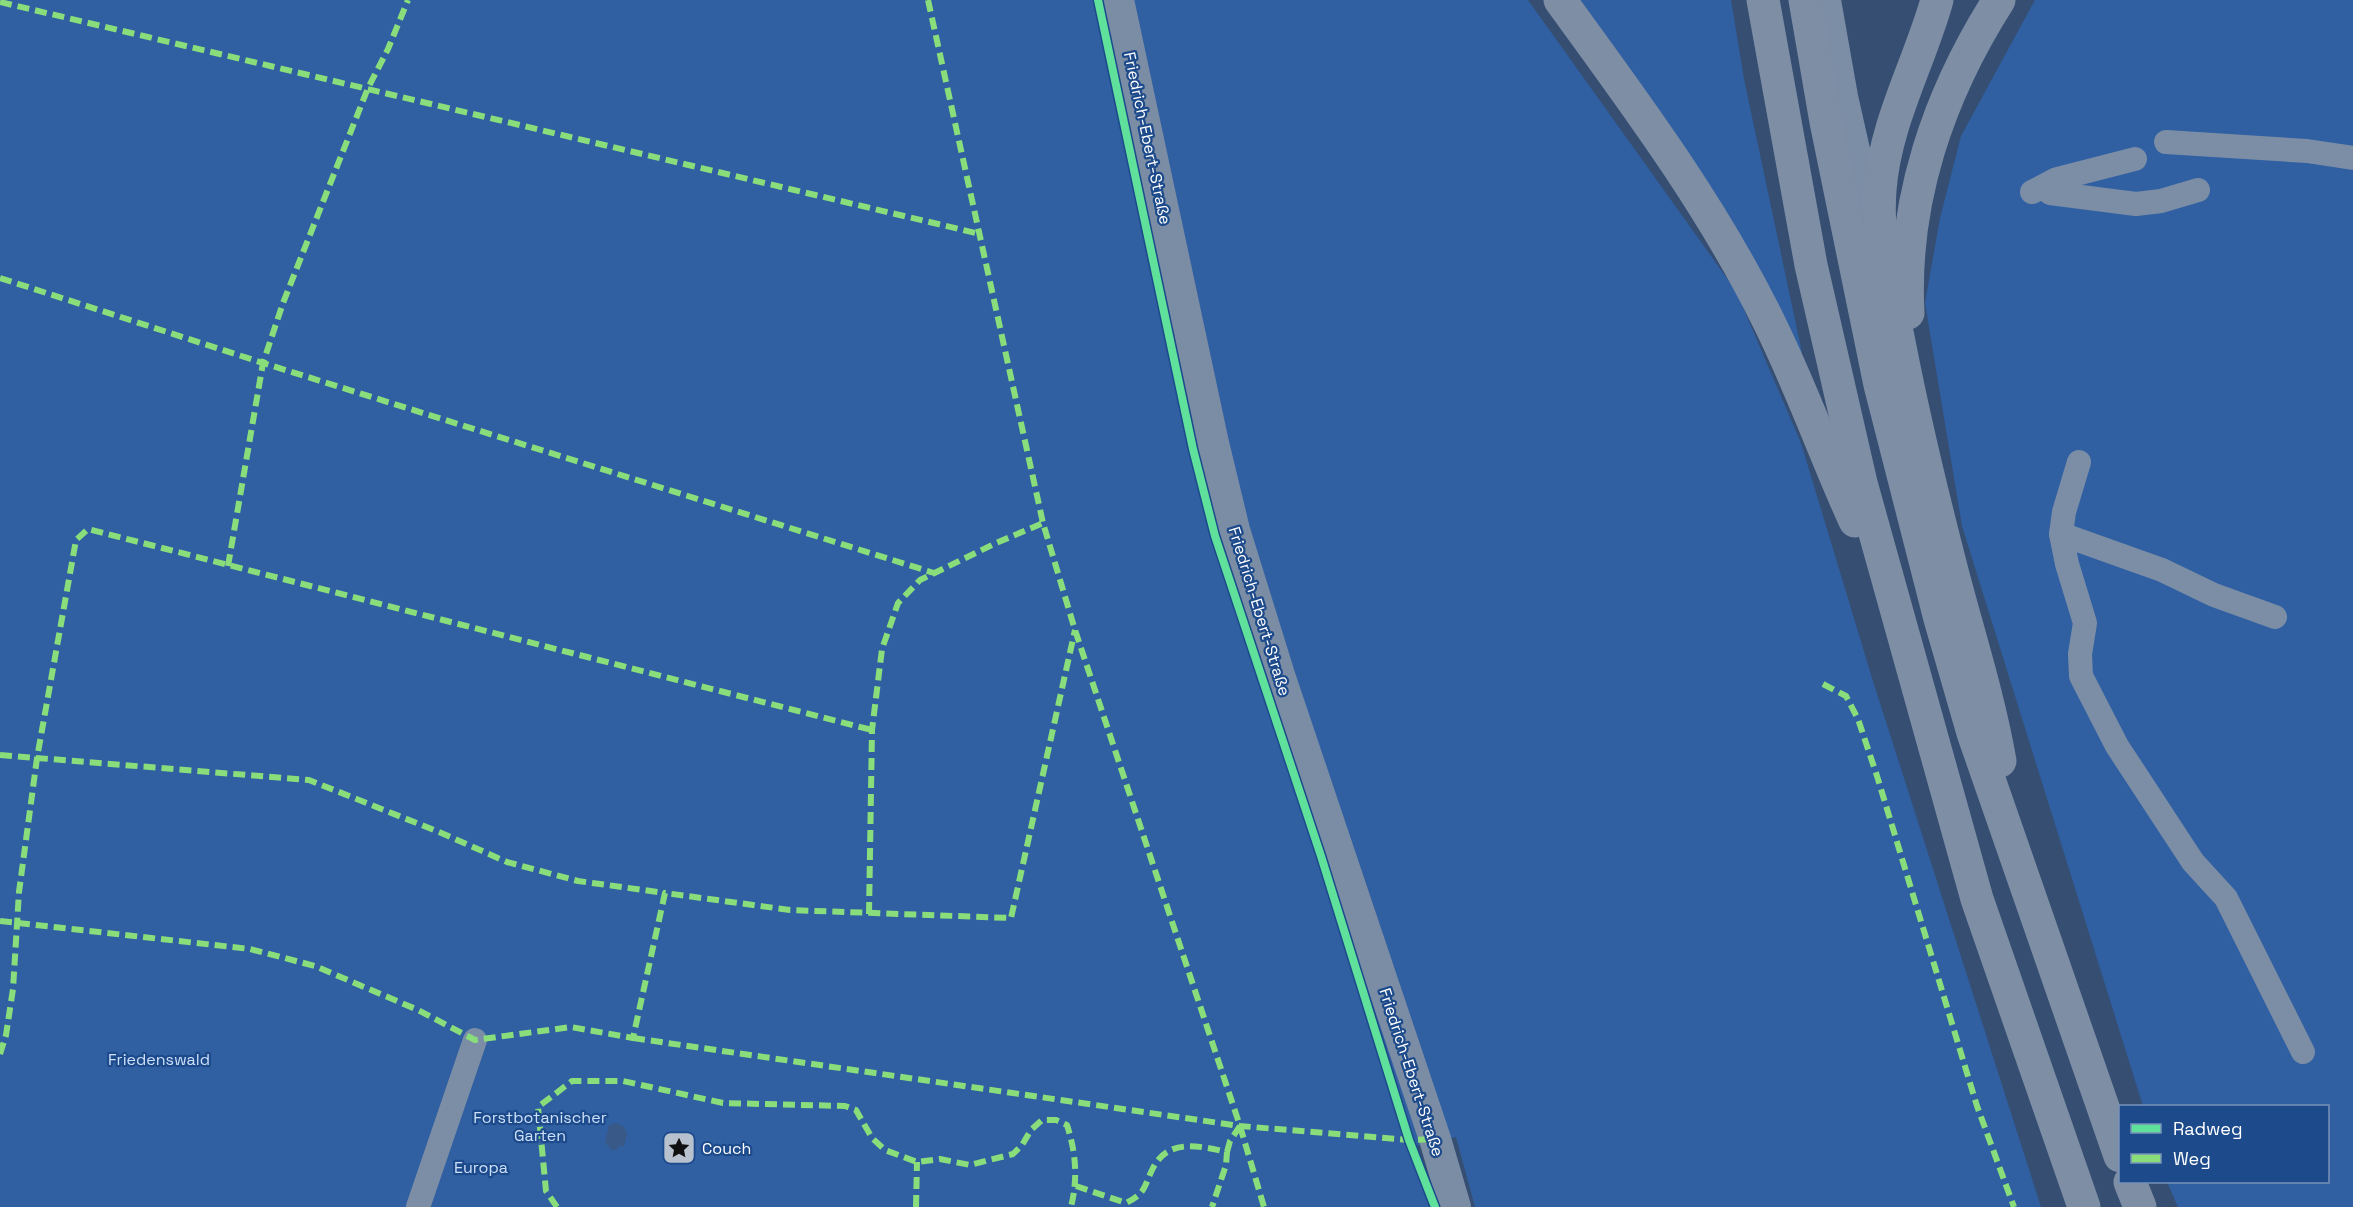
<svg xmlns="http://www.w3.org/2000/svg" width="2353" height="1207" font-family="'Space Grotesk',sans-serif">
  <rect width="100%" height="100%" fill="#354e72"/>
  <g fill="#3060a2">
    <path d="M0,0h1528l208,291 65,152 71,235 169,529h-566l-19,-70 -41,9 17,61h-1432z"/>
    <path d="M1578,0h153l13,79 58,274 -6,-2z"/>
    <path d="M2035,0h318v1207h-175l-11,-25h161v-76h-185l-181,-580 -37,-223 15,-85 21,-82z"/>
  </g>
  <path fill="#395a88" d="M616,1123l7,3 4,7 -3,14 -6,-1 -1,4h-5l-7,-7 4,-18z"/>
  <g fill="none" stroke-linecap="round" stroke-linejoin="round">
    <g stroke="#7c8ea6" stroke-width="24">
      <path d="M1829,0l17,96 26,116"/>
      <path d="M2166,142l141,9 46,7"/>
      <path d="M2032,192l25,-13 78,-20"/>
      <path d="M2050,193l86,11 25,-3 37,-11"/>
      <path d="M2079,462l-15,50 -3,22 6,30 18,59 -5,31 1,22 36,70 76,116 33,36 77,154"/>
      <path d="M2061,534l101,36 52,25 61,22"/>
      <path d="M418,1207l57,-167"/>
    </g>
    <path stroke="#7b8ca5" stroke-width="32" d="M1118,0l95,443 21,87 45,145 156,464 20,68"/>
    <g stroke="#7d8ea5" stroke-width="33">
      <path d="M1560,0c75,103 152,206 208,320 33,66 57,135 87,201"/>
      <path d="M1763,0l48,265 50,218 116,416 107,308"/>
      <path d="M1805,0l21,122 54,263 60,234 33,114 147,423"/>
      <path d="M1937,0c-18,64 -52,123 -57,190 -4,54 10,105 20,157 14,71 31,142 49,212 17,68 39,133 51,202"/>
      <path d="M1908,313c-6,-112 31,-219 91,-313"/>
      <path d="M2130,1182l10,25"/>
    </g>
    <g stroke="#8add7b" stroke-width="6" stroke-dasharray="12 6" stroke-linecap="butt">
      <path d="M928,0l115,523 32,107 165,496 24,81"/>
      <path d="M0,2l980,232"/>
      <path d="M0,278l263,85 671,210"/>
      <path d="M228,566l35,-203 20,-60 85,-215 20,-39 20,-49"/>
      <path d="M1823,684l23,12 12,23 19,57 100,330 37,101"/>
      <path d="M0,755l309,25 130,52 68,30 71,19 87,12"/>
      <path d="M869,914l3,-184 10,-81 16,-46 22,-23 74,-36 49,-21"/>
      <path d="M0,921l250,28 65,17 103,44 57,30 96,-13 62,11 32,-145 125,17 221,8 64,-288"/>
      <path d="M633,1038l607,88 169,14 26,-1"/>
      <path d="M0,1054l6,-19 7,-46 6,-97 18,-134 39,-218 12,-11 784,201"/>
      <path d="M1227,1152l3,-11 10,-15"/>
      <path d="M1076,1186l50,17c21,-11 17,-15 27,-35 15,-30 47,-22 74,-16l-1,13 -14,42"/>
      <path d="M557,1207l-11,-16 -8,-84 34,-26h51l100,22 122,3 11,4 16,28 13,12 32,12 23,-3 30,6 43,-11 9,-9 9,-15 11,-10h14l11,5c9,28 11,53 4,82"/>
      <path d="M916,1207l1,-45"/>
    </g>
    <defs>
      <path id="cycleway" d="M1098,0l95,449 22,87 106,320 88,284 26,67"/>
    </defs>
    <use href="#cycleway" stroke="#1c4a8b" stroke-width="11"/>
    <use href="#cycleway" stroke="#60e19b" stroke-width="8"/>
  </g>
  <defs>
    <symbol id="sight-square" viewBox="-11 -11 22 22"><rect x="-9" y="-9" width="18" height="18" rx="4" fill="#b8c1ce" stroke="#1c4a8b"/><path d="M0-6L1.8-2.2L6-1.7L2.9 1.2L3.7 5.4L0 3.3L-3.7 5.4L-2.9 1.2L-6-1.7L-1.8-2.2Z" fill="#111"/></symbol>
  </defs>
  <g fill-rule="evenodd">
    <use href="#sight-square" x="660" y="1129" width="38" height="38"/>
  </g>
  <g text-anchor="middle" stroke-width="4.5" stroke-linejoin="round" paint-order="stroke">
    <g font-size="16" fill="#fff" stroke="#1c4a8b">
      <text transform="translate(1148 138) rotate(78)" y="6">Friedrich-Ebert-Straße</text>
      <text transform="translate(1260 611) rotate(73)" y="6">Friedrich-Ebert-Straße</text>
      <text transform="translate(1412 1072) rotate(72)" y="6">Friedrich-Ebert-Straße</text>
    </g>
    <g font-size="16" fill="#cde0f9" stroke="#1c4a8b">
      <text x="159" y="1065">Friedenswald</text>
      <text x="540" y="1123">Forstbotanischer<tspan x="540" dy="18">Garten</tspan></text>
      <text x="481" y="1173">Europa</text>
    </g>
    <g font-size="16" fill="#fff" stroke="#1c4a8b" text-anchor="start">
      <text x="702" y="1154">Couch</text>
    </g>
  </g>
  <rect x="2119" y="1105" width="210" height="78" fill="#1c4a8b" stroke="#7792b9" stroke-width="1.5"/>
  <rect x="2131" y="1124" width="30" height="9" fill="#60e19b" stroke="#7792b9" stroke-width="1.5"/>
  <text x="2173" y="1135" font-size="18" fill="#ffffff">Radweg</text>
  <rect x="2131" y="1154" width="30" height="9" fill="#8add7b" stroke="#7792b9" stroke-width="1.5"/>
  <text x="2173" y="1165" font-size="18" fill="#ffffff">Weg</text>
</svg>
